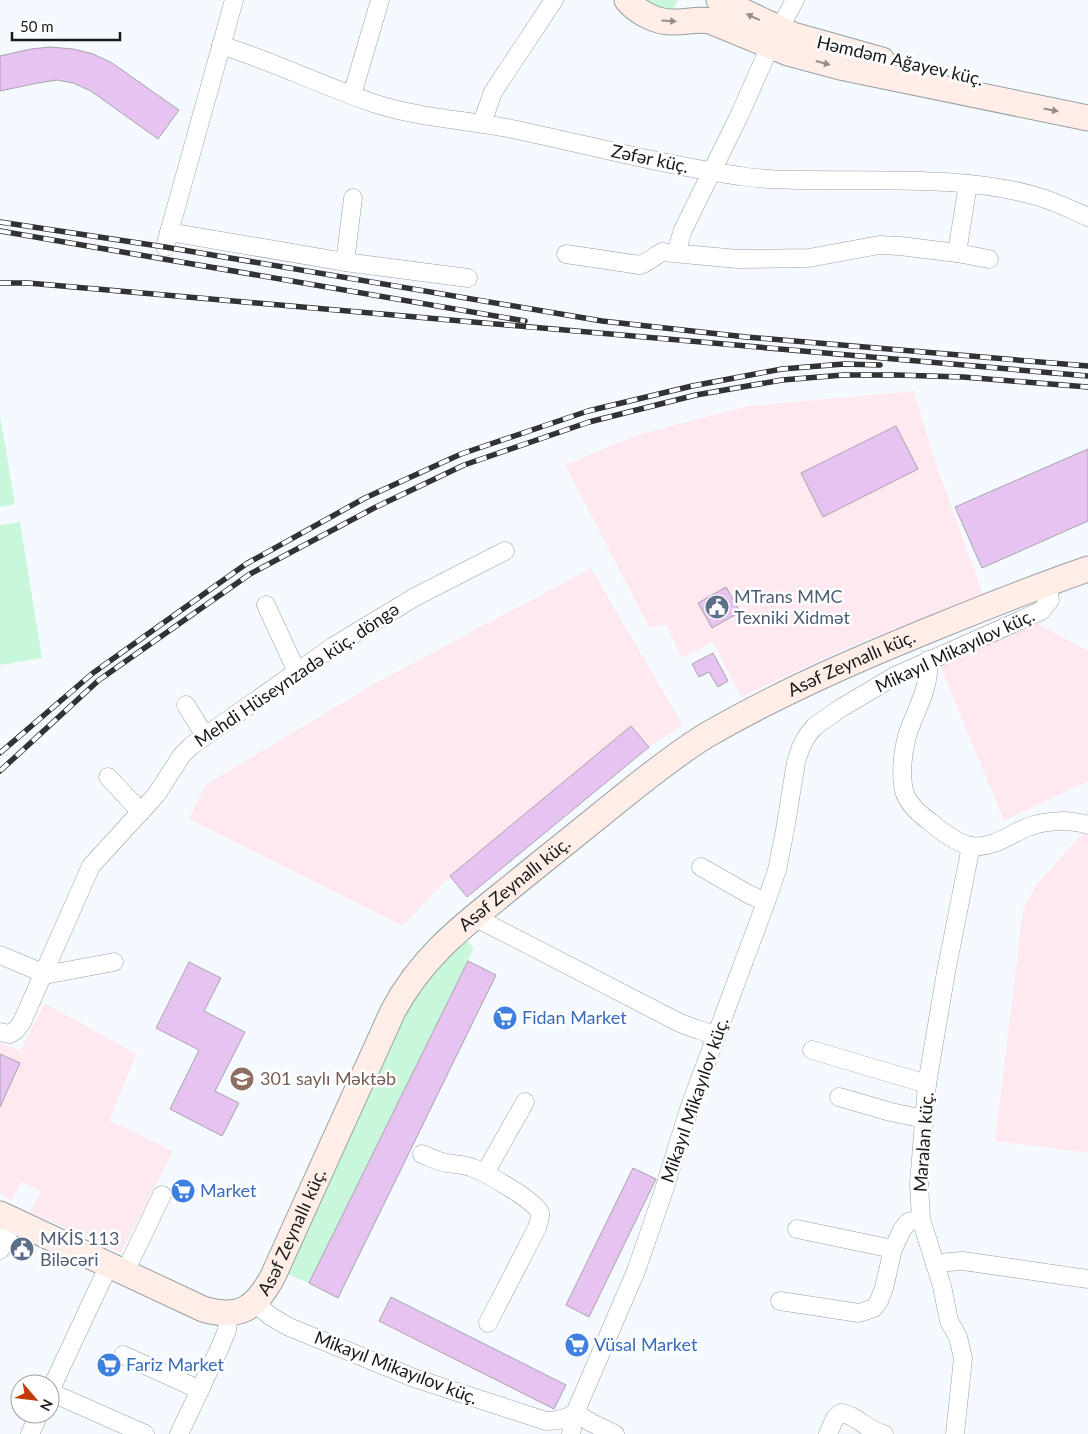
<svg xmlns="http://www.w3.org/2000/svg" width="1088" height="1434" font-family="Lato,sans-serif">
  <rect width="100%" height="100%" fill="#f4faff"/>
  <g fill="#fee9f0">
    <path d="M914,391l19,64 50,139 -131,52 -111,51 -28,-55 -31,16 -16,-33 -17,2 -84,-162 72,-30 111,-29z"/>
    <path d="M591,568l92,157 -34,22 -18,-21 -181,150 -47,50 -214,-107 16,-34 171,-102z"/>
    <path d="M1035,622l53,29v130l-84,40 -64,-155z"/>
    <path d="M1083,833l5,3v317l-93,-12 28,-231 13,-25z"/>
    <path d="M45,1003l92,51 -28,66 64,31 -52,102 -91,-41 11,-20 -10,-6 -10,-4 -9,19 -12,-7v-152l20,9z"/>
  </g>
  <g fill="#c8f7db">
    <path d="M636,0h42l-8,15z"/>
    <path d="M0,416l15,88 -15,3z"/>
    <path d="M20,522l22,136 -42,7v-140z"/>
    <path d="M463,938l11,10 -165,335 -22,-9 110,-247 17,-32z"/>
  </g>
  <g fill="#e7c3f2" stroke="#a8a3a9">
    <path d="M50,47l23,2 20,5 19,9 67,47 -21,29 -67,-48 -18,-8 -16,-3 -19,3 -38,8v-35l31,-7z"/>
    <path d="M896,426l22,43 -95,48 -22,-44z"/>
    <path d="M1088,449v72l-106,47 -27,-61z"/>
    <path d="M726,587l14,25 -28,16 -14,-25z"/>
    <path d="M713,653l15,28 -10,6 -9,-15 -10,5 -7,-13z"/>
    <path d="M631,726l18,21 -182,150 -17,-21z"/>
    <path d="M468,961l28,14 -158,323 -29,-15z"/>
    <path d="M189,962l32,16 -17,33 41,21 -30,59 24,12 -17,33 -52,-27 29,-59 -43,-22z"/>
    <path d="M0,1054l20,9 -20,44z"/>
    <path d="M633,1168l23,11 -67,138 -23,-12z"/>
    <path d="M391,1297l175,88 -12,24 -175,-88z"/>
  </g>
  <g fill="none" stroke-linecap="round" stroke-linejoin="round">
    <defs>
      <g id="street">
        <path d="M779,29l16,-29"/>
        <path d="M221,45c53,17 102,41 155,59 44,14 91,16 136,25 76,16 151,36 228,47 24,4 48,4 71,4 72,1 159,-4 228,17 17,5 33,13 49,20"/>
        <path d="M352,95l28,-95"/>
        <path d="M482,123l11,-31 61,-92"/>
        <path d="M169,232l176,30 123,16"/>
        <path d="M165,247l69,-247"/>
        <path d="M678,253l1,-10 4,-13 57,-116 30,-68"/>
        <path d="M957,253l32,6"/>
        <path d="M566,254l74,11c9,-3 14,-9 22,-13l76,7 71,-1 70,-13 21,1 57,7 11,-69"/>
        <path d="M345,262l8,-64"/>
        <path d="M266,605l31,67"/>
        <path d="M928,660c3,27 -13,51 -21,76 -4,16 -6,33 -4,49 1,15 15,28 26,36 12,10 27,22 42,25 22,3 39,-12 57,-19 13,-5 24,-6 37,-6 8,1 16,1 23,4"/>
        <path d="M186,705l19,31"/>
        <path d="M108,777l33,35"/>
        <path d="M701,867l49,28 16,7"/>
        <path d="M475,916l9,6 196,101 19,7 17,5"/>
        <path d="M0,955l43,18 7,1 64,-12"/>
        <path d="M0,1032l10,2 6,-4 6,-8 69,-156 65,-71 26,-40 9,-9 143,-100 81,-49 90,-46"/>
        <path d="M812,1050l115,34"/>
        <path d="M839,1097l52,15 33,7"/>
        <path d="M422,1154c8,3 16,8 25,9 9,2 17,1 26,5 13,5 63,33 67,45 1,5 -2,10 -3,15l-49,95"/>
        <path d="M485,1173l40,-71"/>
        <path d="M797,1229l96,20"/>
        <path d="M0,1250l14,-29"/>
        <path d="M935,1265l13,-3 15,-1 125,18"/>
        <path d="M125,1272l37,-77"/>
        <path d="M780,1301l79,12 15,-5 5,-7 5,-13 9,-39 9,-19 6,-8 13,-3"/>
        <path d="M255,1303l15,13 19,11 125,51 132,43c11,0 20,-2 29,-8l61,-142 27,-78 27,-87 76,-204 11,-32 8,-40 11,-68 5,-15 6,-11 8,-10 26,-18 54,-32 146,-65 9,-11 -3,-17"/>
        <path d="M123,1355l77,35"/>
        <path d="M50,1391l59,-126"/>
        <path d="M50,1392l95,42"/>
        <path d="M575,1413l17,10 23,11"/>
        <path d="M568,1418l4,11 -1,5"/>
        <path d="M30,1434l9,-20"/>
        <path d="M179,1434l42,-89 6,-15 2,-16"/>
        <path d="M828,1434l7,-16 6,-5c16,2 26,18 43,21"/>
        <path d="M955,1434l8,-76 -5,-21 -9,-16 -7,-35 -21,-67 -2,-35 8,-100 19,-112 25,-126"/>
      </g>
      <g id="secondary">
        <path d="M627,0c10,12 29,22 44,22 14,1 26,-4 39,-1l78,32 52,14 248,51"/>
        <path d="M719,0l74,35 89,25"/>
        <path id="s1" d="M0,1214l203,95c37,11 53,-1 70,-33l120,-265c33,-62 81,-93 134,-137 36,-29 72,-58 108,-87 23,-18 47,-37 72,-52 74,-43 153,-77 232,-109 49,-20 99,-40 149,-57"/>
      </g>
    </defs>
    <use href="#street" stroke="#999fa5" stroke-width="19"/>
    <use href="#secondary" stroke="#999fa5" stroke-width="27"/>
    <use href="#street" stroke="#fff" stroke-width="18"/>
    <use href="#secondary" stroke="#ffeee8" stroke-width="25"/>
    <defs>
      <g id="rail">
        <path d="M0,222l165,25 437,74 144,16 342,29"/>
        <path d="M0,231l525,90"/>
        <path d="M0,283h28l1060,93"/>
        <path d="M0,753l93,-80 153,-109 119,-66 96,-44 127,-43 104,-25 90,-17 62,-5 36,1"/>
        <path d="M0,771l99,-91 151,-106 124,-66 90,-43 125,-43 107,-27 86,-15 61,-5h53l67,2 125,10"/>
      </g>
    </defs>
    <use href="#rail" stroke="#303234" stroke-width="5.5"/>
    <use href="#rail" stroke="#fff" stroke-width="4" stroke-dasharray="11" stroke-linecap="butt"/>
  </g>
  <defs><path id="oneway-solid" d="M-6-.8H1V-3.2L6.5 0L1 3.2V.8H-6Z" transform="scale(1.25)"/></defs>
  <g fill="#978e8c">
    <use href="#oneway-solid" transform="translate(753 17) rotate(-155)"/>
    <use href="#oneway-solid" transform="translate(669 21) rotate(4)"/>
    <use href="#oneway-solid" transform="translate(823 63) rotate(15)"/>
    <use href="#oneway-solid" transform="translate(1051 110) rotate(11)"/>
  </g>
  <defs>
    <symbol id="civic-disc" viewBox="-11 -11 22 22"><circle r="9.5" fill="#5c6f8a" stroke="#fff"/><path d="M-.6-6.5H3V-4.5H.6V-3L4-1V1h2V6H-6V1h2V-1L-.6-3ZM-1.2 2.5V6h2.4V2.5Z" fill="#fff"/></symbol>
    <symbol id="supermarket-disc" viewBox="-11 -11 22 22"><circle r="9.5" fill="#3f7fe0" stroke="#fff"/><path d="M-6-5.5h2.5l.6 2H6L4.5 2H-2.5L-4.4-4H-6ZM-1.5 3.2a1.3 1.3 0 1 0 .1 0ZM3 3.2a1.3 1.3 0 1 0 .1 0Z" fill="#fff"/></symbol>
    <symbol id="school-disc" viewBox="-11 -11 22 22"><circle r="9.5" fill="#8d6e63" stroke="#fff"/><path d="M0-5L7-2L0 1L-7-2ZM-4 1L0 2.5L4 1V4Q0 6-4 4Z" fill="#fff"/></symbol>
  </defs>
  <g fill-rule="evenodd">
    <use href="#civic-disc" x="703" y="593" width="28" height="28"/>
    <use href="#supermarket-disc" x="491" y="1004" width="28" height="28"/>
    <use href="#school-disc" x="228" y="1065" width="28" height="28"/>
    <use href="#supermarket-disc" x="169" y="1177" width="28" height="28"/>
    <use href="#civic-disc" x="8" y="1235" width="28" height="28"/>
    <use href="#supermarket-disc" x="563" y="1331" width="28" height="28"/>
    <use href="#supermarket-disc" x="95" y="1351" width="28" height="28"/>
  </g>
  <g text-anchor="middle" stroke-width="5" stroke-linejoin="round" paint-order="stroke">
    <g font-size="18" fill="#17191b" stroke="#fff">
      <text transform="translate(900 61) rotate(13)" y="6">Həmdəm Ağayev küç.</text>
      <text transform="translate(650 159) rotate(12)" y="6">Zəfər küç.</text>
      <text transform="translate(955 651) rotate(-25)" y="6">Mikayıl Mikayılov küç.</text>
      <text dy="6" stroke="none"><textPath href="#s1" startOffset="1184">Asəf Zeynallı küç.</textPath></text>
      <text transform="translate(297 675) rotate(-34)" y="6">Mehdi Hüseynzadə küç. döngə</text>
      <text dy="6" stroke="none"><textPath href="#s1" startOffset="779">Asəf Zeynallı küç.</textPath></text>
      <text transform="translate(695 1100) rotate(-71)" y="6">Mikayıl Mikayılov küç.</text>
      <text transform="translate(924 1142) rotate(-86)" y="6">Maralan küç.</text>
      <text dy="6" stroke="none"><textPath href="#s1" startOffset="359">Asəf Zeynallı küç.</textPath></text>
      <text transform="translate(396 1368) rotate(21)" y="6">Mikayıl Mikayılov küç.</text>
    </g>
    <g font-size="18" fill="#4e5e75" stroke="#fff" text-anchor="start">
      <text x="734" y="603">MTrans MMC<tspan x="734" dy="21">Texniki Xidmət</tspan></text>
      <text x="40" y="1245">MKİS 113<tspan x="40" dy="21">Biləcəri</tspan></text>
    </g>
    <g font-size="18" fill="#366cbe" stroke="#fff" text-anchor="start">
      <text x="522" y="1024">Fidan Market</text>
      <text x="200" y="1197">Market</text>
      <text x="594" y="1351">Vüsal Market</text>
      <text x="126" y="1371">Fariz Market</text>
    </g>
    <g font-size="18" fill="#785e54" stroke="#fff" text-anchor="start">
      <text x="260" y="1085">301 saylı Məktəb</text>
    </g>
  </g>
  <g transform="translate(35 1399) rotate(118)"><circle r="24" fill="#ffffff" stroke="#a2a3a4"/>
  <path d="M0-4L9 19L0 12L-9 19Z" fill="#c33c09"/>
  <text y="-8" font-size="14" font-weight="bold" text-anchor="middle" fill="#17191b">N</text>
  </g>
  <path d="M12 32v8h108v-8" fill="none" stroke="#17191b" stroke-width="2.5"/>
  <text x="20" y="32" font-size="15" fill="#17191b" stroke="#ffffff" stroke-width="4" paint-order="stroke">50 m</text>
</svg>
